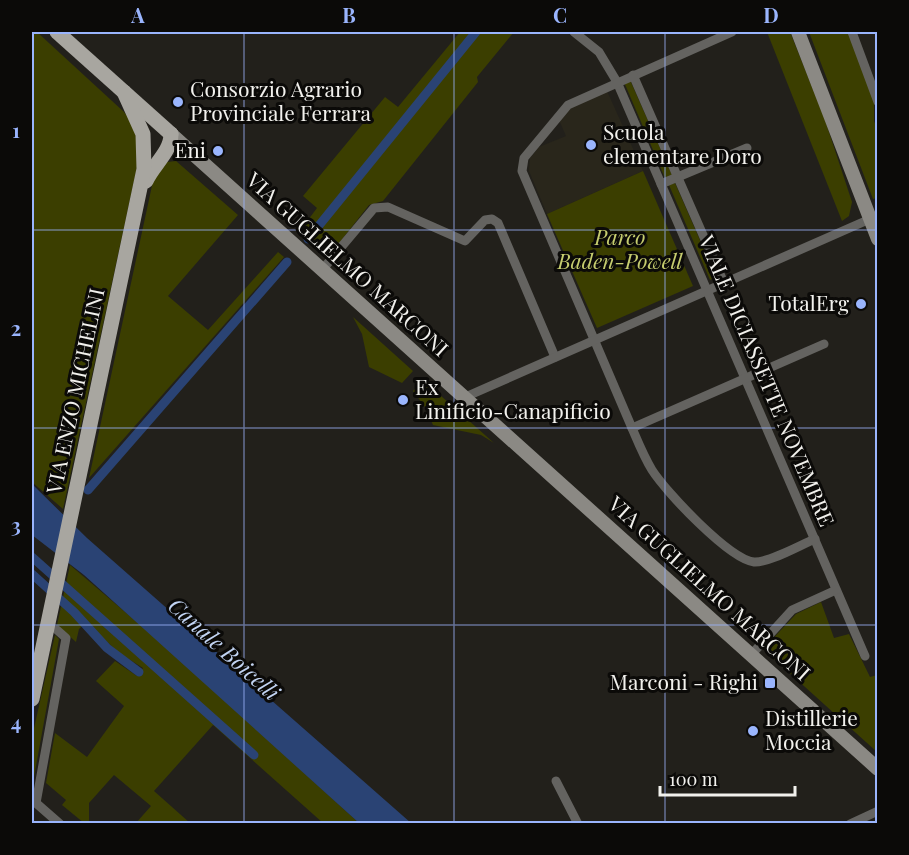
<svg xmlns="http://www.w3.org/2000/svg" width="909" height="855" font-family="'Playfair Display',serif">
  <rect width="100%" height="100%" fill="#22201b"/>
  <path fill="#29261b" d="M607,91l36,80 -96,43 -18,-43 1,-13 9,-11 27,-11 -7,-16 12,-13z"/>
  <g fill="#3b3e00">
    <path d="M32,32h5l87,80 12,15 1,40 -74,342 -31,-27z"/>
    <path d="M460,32h54l-37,45 1,5 -95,119 -14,4 -41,52 -29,-25 18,-24 -14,-12 82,-99 13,10z"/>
    <path d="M767,32h23l34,85 28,85 -3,14 -7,5z"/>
    <path d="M809,32h40l25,69v20l4,10 -1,67 -4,1z"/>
    <path d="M630,80l42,95 -7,3 -41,-96z"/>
    <path d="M176,161l62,54 -70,81 40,34 70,-78 6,5 -195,221 64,-297 14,-19z"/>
    <path d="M643,171l50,115 -96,42 -50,-114z"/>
    <path d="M675,183l41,94 -6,3 -41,-95z"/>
    <path d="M353,317l60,54 -11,12 -33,-16 -7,-33z"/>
    <path d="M423,380l71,63 -13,-8 -48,-10 -8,-18 -12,-16z"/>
    <path d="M70,565l95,81 194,177h-36l-110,-98 -59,66 36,32h-54l15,-17 -37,-31 -25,28v20h-5l-22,-18 4,-5 -20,-17 9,-50 32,24 37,-51 -28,-25 19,-20 22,15 6,-8 -24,-15 -33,-31 -7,7 -3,13 -19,-17z"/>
    <path d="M821,602l13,36 15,-4 21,43 7,-2v77l-114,-103 33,-35z"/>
    <path d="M55,635l4,4 -27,149v-51z"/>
  </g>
  <path fill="#2a4374" d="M32,484l55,54 324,285h-52l-275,-248 -52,-40z"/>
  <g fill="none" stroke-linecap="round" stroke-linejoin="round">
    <g stroke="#2a4374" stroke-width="9">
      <path d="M308,239l168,-207"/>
      <path d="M88,490l199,-228"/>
      <path d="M32,557l222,198"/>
      <path d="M32,574l42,38 33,36 32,24"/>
    </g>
    <g stroke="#646360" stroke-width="9">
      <path d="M574,32l25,20 18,30 248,574"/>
      <path d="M732,32l-164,73 -44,53 -2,13 110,257c6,14 12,29 20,42 14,22 77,89 102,92 15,1 46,-17 61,-23"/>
      <path d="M852,32l26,70"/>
      <path d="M633,75l91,208"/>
      <path d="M661,184l86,-36"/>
      <path d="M322,270l52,-62 14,-1 77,34 20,-21 7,-1 6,4 57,134"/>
      <path d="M463,398l407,-179"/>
      <path d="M632,428l192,-84"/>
      <path d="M57,630l9,8 -30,165 24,21"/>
      <path d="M751,655l41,-45 44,-20"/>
      <path d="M556,781l22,43"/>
      <path d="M850,824l28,-13"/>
    </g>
    <g stroke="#8b8984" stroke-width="14">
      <path d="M798,32l80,207"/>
      <path d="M171,134l707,635"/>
    </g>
    <g stroke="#a8a6a0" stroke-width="15">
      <path d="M57,32l114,102"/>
      <path d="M146,181c7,-16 25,-29 25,-47"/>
      <path d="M32,699l112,-530 -1,-35 -19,-42"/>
    </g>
  </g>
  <path fill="none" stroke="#9ab5fd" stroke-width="1.5" stroke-opacity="0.55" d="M244,32v792M454,32v792M665,32v792M32,230h846M32,428h846M32,625h846"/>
  <g fill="#9ab5fd" stroke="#0b0a08" stroke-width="2">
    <circle cx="178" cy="102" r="6"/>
    <circle cx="591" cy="145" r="6"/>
    <circle cx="218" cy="151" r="6"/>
    <circle cx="861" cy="304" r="6"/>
    <circle cx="403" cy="400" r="6"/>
    <rect x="764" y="677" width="12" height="12" rx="3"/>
    <circle cx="753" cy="731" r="6"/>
  </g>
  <g text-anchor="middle" stroke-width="6" stroke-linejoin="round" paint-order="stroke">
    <g font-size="21" fill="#f2f1ed" stroke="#0b0a08" text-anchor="start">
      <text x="190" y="97">Consorzio Agrario<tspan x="190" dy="24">Provinciale Ferrara</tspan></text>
      <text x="603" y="140">Scuola<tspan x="603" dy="24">elementare Doro</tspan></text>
      <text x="206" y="158" text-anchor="end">Eni</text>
      <text x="849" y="311" text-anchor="end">TotalErg</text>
      <text x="415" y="395">Ex<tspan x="415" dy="24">Linificio-Canapificio</tspan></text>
      <text x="758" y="690" text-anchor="end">Marconi - Righi</text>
      <text x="765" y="726">Distillerie<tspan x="765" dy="24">Moccia</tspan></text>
    </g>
    <g font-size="21" font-style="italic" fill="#c6cd6f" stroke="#0b0a08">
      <text x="620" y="245">Parco<tspan x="620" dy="24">Baden-Powell</tspan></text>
    </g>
    <g font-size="21" fill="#f2f1ed" stroke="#0b0a08">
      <text transform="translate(347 265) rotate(42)" y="7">VIA GUGLIELMO MARCONI</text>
      <text transform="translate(766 381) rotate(67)" y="7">VIALE DICIASSETTE NOVEMBRE</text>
      <text transform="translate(76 391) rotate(-78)" y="7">VIA ENZO MICHELINI</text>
      <text transform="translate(709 589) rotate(42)" y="7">VIA GUGLIELMO MARCONI</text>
    </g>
    <g font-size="22" font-style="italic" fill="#c1d3f2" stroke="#0b0a08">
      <text transform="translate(224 649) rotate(42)" y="8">Canale Boicelli</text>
    </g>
  </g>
  <rect width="909" height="855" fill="none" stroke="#0b0a08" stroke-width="66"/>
  <path d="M660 786v9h135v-9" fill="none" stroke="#f2f1ed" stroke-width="3"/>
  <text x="669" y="786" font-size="18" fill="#f2f1ed" stroke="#0b0a08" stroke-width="4.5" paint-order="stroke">100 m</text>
  <rect x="33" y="33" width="843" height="789" fill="none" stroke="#9ab5fd" stroke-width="2"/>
  <g font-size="20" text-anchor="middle" font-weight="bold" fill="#9ab5fd">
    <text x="138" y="23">A</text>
    <text x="349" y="23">B</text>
    <text x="560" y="23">C</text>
    <text x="771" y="23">D</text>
    <text x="16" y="138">1</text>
    <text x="16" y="336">2</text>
    <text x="16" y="533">3</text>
    <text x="16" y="730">4</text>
  </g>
</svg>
